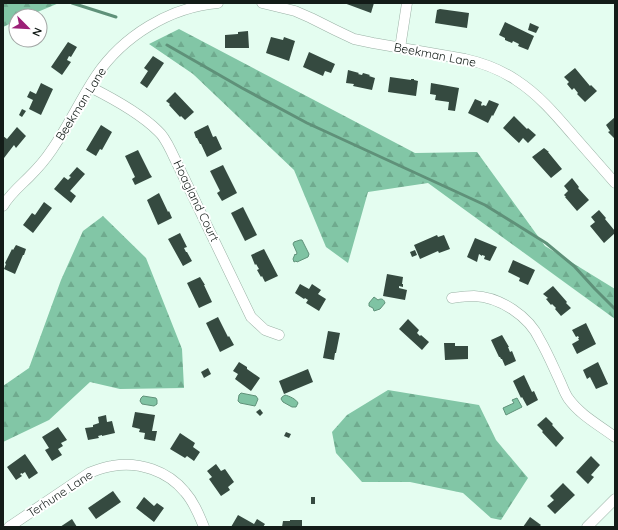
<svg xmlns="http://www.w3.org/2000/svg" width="618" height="530" font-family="Quicksand,sans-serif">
  <defs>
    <pattern id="forest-firs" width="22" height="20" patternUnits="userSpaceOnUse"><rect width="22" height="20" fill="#82c6a6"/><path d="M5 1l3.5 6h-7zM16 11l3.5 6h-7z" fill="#6faa8e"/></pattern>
  </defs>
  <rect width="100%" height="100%" fill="#e4fdf0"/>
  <g fill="url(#forest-firs)">
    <path d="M3,3h56l-31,13h-12v5l-13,6z"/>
    <path d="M179,29l236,124 62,-1 68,94 70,43v30l-187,-136 -60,9 -20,71 -22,-16 -32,-77 -101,-96 -44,-30z"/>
    <path d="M103,216l43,42 36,91 2,39 -64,1 -30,-7 -41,38 -46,22v-56l26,-18 32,-88 22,-49z"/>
    <path d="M388,390l91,15 17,35 32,38 -27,42 -10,-2 -28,-25 -53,-11h-48l-26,-29 -4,-21 15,-17z"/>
  </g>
  <g fill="#7fc3a3" stroke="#5f9179">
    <path d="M300,240h2l7,14 -1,3 -11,5 -1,-1 -2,1 -1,-3 2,-5 1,1 1,-2 -4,-9 1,-2z"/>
    <path d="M374,297l4,3c3,-2 6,-1 7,3l-5,6 -6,2 -1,-3 -4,-2v-3z"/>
    <path d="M241,393l15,3 2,3 -2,5 -1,2 -15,-3 -2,-2 1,-6z"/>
    <path d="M285,395c4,1 11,4 13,8l-2,4h-4l-9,-5 -2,-3 1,-2z"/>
    <path d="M143,396l13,2 1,2v4l-3,2 -12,-2 -2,-3 1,-3z"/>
    <path d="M517,398l5,9 -16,8 -3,-7 11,-5 -2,-3z"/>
  </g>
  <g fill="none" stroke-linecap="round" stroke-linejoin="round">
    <g stroke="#5f9179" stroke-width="3">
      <path d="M72,3l44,14"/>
      <path d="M167,45l75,43 65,35 178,82 61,38 28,23 21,23 20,20"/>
    </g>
  </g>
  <g fill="#354a40">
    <path d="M344,3h30l-3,10z"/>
    <path d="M440,9l29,4 -2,15 -32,-5 2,-13z"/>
    <path d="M505,22l29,14 -6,14 -10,-4 1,-2 -6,-3 -1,2 -7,-3v-2l-6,-3z"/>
    <path d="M530,23l9,4 -3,6 -8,-3z"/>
    <path d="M248,31l1,17h-24v-13l13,-1v-2z"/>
    <path d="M271,37l12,3 1,-3 11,4 -6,20 -23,-8z"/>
    <path d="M68,42l9,5 -6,10 -2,-1 -2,4 4,2 -9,13 -11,-8z"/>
    <path d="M309,52l26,12 -4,9 -6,-2 -2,5 -20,-9z"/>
    <path d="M153,56l11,7 -17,25 -7,-5 8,-12 -4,-3z"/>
    <path d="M575,68l15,18 1,-1 6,6 -12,11 -8,-8 1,-1 -4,-5 -2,2 -5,-6 2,-2 -5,-5z"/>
    <path d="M348,70l11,3 -1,1 4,1 1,-2 7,2 -1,1 6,2 -3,12 -19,-4 1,-2 -8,-1z"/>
    <path d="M390,77l21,3v-1h3v1l4,1 -2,15 -28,-4z"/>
    <path d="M41,83l12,6 -12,26 -12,-6 4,-9 -6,-3 3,-6 6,3z"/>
    <path d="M431,83l28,5 -4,23 -7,-1 1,-8 -14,-2 1,-5 -6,-1z"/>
    <path d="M175,92l19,20 -9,8 -4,-4 -1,1 -11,-12 1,-1 -4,-3z"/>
    <path d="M475,99l7,3 -1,3 1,1 1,-1 3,1 3,-6 10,4 -6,12 -1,-1 -4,8 -20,-10z"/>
    <path d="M22,109l4,2 -4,6 -3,-2z"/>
    <path d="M514,116l13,13 1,-1 8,7 -8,8 -5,-5 -4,5 -16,-15z"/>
    <path d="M615,117v20l-1,1 -6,-6 2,-1 -4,-6z"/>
    <path d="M101,125l11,7 -10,18 -2,-1 -4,7 -10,-6z"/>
    <path d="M208,125l5,12 3,-1 6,13 -15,8 -6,-13h-1l-3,-6h-1l-2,-6z"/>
    <path d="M17,127l9,9 -10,12 -2,-3 -10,13 -1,-1v-21l4,3z"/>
    <path d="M544,148l5,4h-1l14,17 -11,9 -19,-21z"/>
    <path d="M138,150l12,24 2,3 -17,8 -3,-6 3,-2 -10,-21z"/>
    <path d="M223,165l14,28 -15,8 -5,-8 3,-2 -10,-20z"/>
    <path d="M77,167l8,7 -15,17 6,5 -5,7 -17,-14 10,-12 4,3 3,-3 -2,-1z"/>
    <path d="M572,178l7,9 -1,1 11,12 -12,11 -12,-14h1l-2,-2 4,-4 -4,-5z"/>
    <path d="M159,193l9,19 1,-1 3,7 -14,7 -11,-25z"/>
    <path d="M44,202l8,6 -19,25 -10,-8 9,-12 3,2z"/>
    <path d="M243,207l14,28 -12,6 -14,-28z"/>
    <path d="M599,210l7,8 -1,1 10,12v2l-11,10 -14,-17 5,-4 -4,-5z"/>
    <path d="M180,233l7,14 -3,1 2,4h1l5,9 -9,5 -15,-27z"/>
    <path d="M437,235l1,2 6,-2 6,14 -11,4 -1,-2 -18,8 -6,-14z"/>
    <path d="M475,238l22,9 -7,14 -6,-2 1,-3 -3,-1v1l-3,-2 -2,8 -10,-5z"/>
    <path d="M16,245l10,4 -2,6h-1l-8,19 -11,-5 2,-5 -1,-1 7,-14 1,1z"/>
    <path d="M264,249l14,27 -13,6 -3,-6 -1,1 -4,-7 2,-1 -3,-5 -1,1 -4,-10z"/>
    <path d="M415,250l2,5 -5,2 -2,-5z"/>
    <path d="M513,260l22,10 -7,15 -9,-4 1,-3 -12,-6z"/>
    <path d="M387,274l16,3 -1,7h1v3l-4,-1v2l8,2 -2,10 -22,-4z"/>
    <path d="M200,277l5,8h-1l8,17 -13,6 -12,-25z"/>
    <path d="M300,284l9,5 3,-5 9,6 -3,4 8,5 -7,12 -13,-8 2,-3 -3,-2 -1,1 -9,-6z"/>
    <path d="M553,286l14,16 -1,1 5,5 -10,8 -6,-7 1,-1 -4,-4 -1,1 -5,-6 2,-1 -5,-4z"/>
    <path d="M218,317l10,20 1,-1 5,9 -14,7 -14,-29z"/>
    <path d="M408,319l11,11 -2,3 3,3 1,-1 8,7 -7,8 -23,-21z"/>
    <path d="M586,323l10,21 -19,10 -5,-10 7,-4 -1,-2h1l-1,-2 -2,1 -4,-7z"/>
    <path d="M328,331l12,2 -4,20h-1l-1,7 -11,-2z"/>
    <path d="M502,335l7,12h-1l2,5 2,-1 4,10 -11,5 -3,-7h-1l-1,-2h-1l-8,-17z"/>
    <path d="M444,343h11v3h13v13l-23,1z"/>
    <path d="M239,362l8,5v2l13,9 -9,13 -16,-12 3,-5 -5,-3z"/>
    <path d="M598,362l10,22 -12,5 -6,-12 -3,2 -4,-9z"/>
    <path d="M208,368l3,6 -7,4 -3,-6z"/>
    <path d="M308,369l5,13 -29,12 -5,-13z"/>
    <path d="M524,375l8,17 2,-1 4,9 -11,6 -5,-9 -1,1 -8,-17z"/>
    <path d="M260,409l3,4 -3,3 -4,-4z"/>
    <path d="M135,412l20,3 -3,16h5l-2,10 -11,-2 1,-6 -6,-1 1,-3 -8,-2z"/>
    <path d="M106,415l1,7 5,-1 3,12 -13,3v-1l-4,1 1,2 -11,2 -3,-12 8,-1v-2l6,-2 -1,-6z"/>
    <path d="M546,417l7,7 -1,1 12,13 -8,9 -14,-15 1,-1 -6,-6z"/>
    <path d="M58,427l9,13 -6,3 2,3 -5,3 4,6 -10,6 -7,-11 4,-2 -7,-11z"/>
    <path d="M286,432l5,2 -2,4 -5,-2z"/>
    <path d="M180,433l15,10 -2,4 7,5 -6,9 -7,-5 -2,2 -15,-9z"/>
    <path d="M25,454l13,19 -9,6 -4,-7 -3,2v-1l-2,1 2,2 -6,4 -9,-13z"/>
    <path d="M591,456l9,9 -9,10 3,2 -6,7 -12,-12z"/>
    <path d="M216,464l5,7 4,-2 9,13 -6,5 2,3 -9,6 -12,-17 3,-2 -5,-6z"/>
    <path d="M563,483l12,12 -20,19 -8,-8 7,-6 -4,-4z"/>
    <path d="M113,491l8,11 -25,17 -8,-11z"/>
    <path d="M144,497l10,9 3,-3 7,5 -10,14 -18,-14z"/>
    <rect x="311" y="497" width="4" height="7"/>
    <path d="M238,515l16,9 3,-5 8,5 -2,3h-32z"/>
    <path d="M530,517l11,8 -2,2h-16z"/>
    <path d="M72,519l5,8h-17z"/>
    <path d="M290,520h12v7h-20l1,-6h7z"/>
  </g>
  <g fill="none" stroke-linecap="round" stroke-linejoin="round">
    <defs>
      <g id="minor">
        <path d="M262,3l33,8 16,7 24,12 19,9 19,4 92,16c18,4 36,11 51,21 23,15 39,34 57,55 14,16 28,32 42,48"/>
        <path d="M400,48l7,-45"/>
        <path d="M90,87c22,11 50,26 68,44 7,6 11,16 15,24l78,162 14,13 14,5"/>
        <path d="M3,206c7,-12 17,-20 26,-29 8,-8 16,-17 22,-26 17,-24 29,-51 45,-75 27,-40 74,-69 122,-73"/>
        <path d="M452,298c7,-1 15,-2 22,-2 26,1 55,20 66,44 7,12 13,26 19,39 3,6 5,13 9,19 12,17 31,27 47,39"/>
        <path d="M9,527l80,-54c8,-3 15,-6 23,-7 27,-5 56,5 73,26 9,10 14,23 19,35"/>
        <path d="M587,527l28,-28"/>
      </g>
    </defs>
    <use href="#minor" stroke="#9ab1a5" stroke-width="11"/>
    <use href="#minor" stroke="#fff" stroke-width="10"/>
  </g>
  <g text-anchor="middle" stroke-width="4" stroke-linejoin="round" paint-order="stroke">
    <g font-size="12" fill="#131c18" stroke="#fff">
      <text transform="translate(435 55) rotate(11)" y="4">Beekman Lane</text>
      <text transform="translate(81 104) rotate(-58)" y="4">Beekman Lane</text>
      <text transform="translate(196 201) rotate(64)" y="4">Hoagland Court</text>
      <text transform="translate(60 494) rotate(-33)" y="4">Terhune Lane</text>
    </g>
  </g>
  <rect width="618" height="530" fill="none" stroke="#131c18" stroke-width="8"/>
  <g transform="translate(28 28) rotate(114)"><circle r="19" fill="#ffffff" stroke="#a1a4a3"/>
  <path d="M0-3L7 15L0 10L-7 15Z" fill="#9c2077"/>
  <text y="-6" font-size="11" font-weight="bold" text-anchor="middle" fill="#131c18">N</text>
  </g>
</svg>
